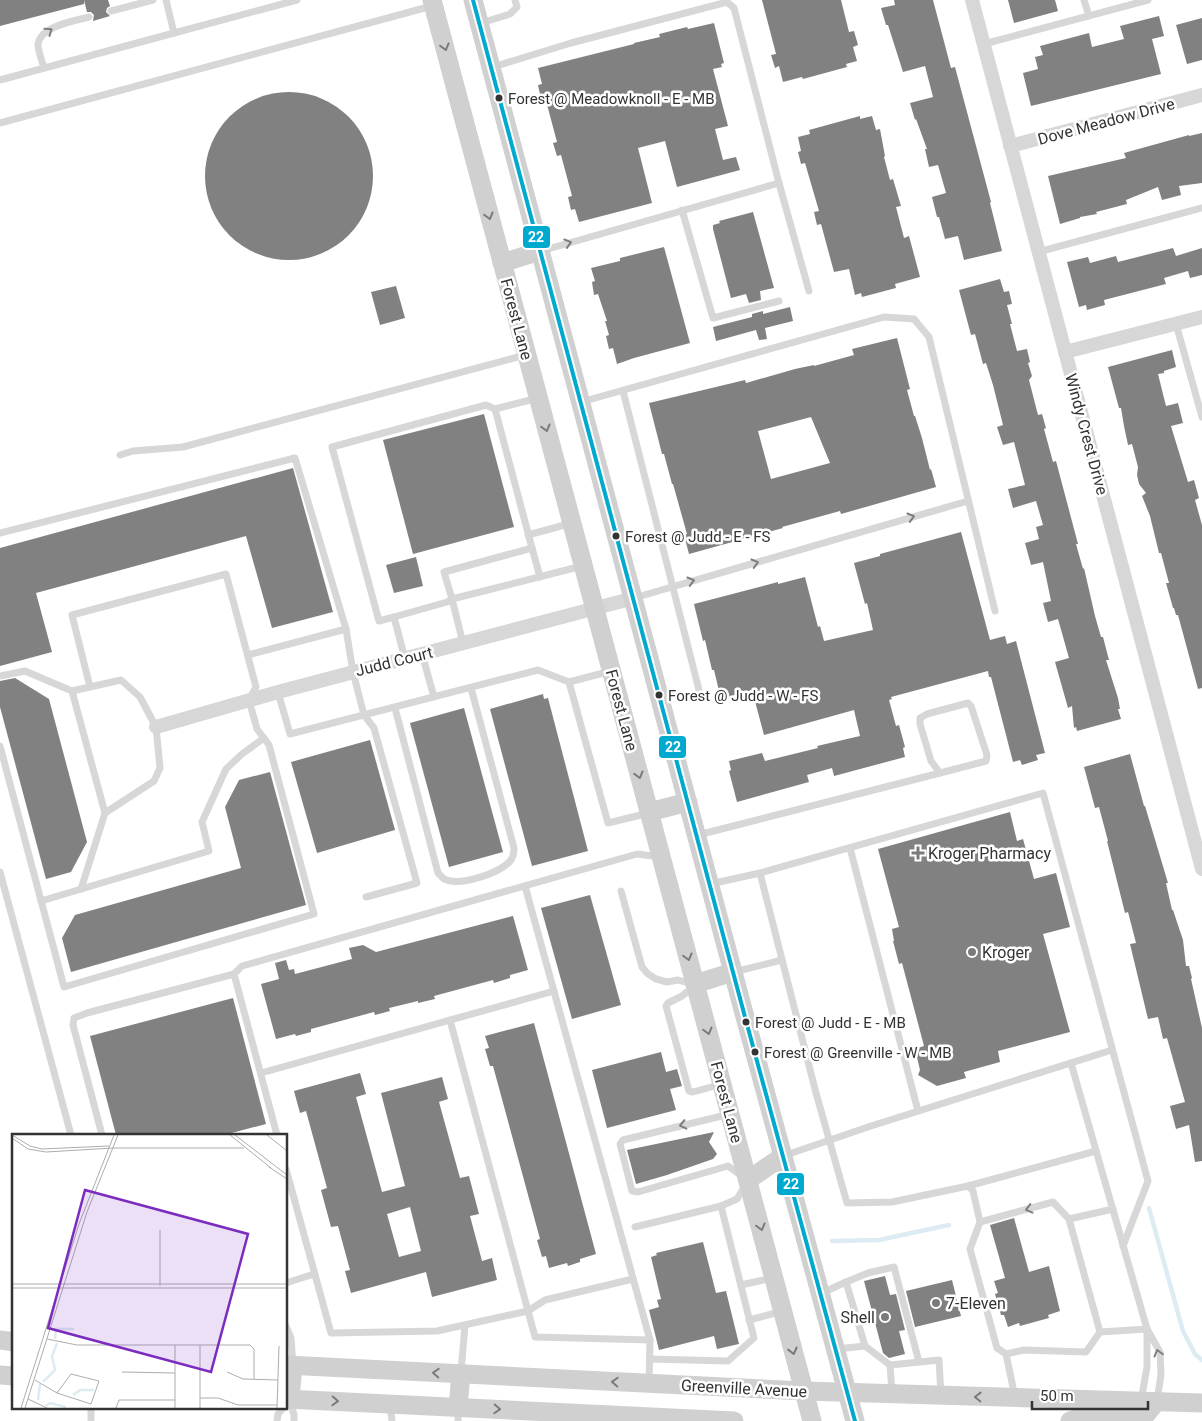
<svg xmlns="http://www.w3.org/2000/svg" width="1202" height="1421" font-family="Roboto,sans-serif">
  <rect width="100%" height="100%" fill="#fff"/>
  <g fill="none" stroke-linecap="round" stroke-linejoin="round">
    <g stroke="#ddebf3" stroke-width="4.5">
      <path d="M1149,1208l34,123 12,23 7,6"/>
      <path d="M832,1241l47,-1 70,-15"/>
    </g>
  </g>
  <g fill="#818181" fill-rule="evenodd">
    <path d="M0,0h84v4l-84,22z"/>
    <path d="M84,0h24l2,6 -3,2 -1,4 4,4 -17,5 1,-6 -3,-3h-4z"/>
    <path d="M762,0h79l8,32 5,-1 4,14 -5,2 4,14 -11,3 1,3 -44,12 -1,-2 -19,5 -4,-16 -4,2 -4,-13 5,-1z"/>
    <path d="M894,0h39l18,68 4,-1 36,135 -1,1 12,48 -38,9 -6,-24 -13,3 -6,-22h-2l-5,-20 14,-4 -8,-28 -9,2 -4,-18h2l-11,-30 -1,1 -5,-17 23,-6 -8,-31 -22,6 -15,-47h-2l-5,-17 14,-3z"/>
    <path d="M1008,0h47l3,11 -44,12z"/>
    <path d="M1159,16l5,20 -12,3 9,35 -130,32 -8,-33 15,-4 -3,-12 8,-2 -3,-9 49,-13 3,14 32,-8 -4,-13z"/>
    <path d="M1202,18v42l-15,4 -11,-39z"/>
    <path d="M714,23l10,40 -3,1 1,3 -9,2 15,57 -13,3 8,31 13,-3 4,13 -63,17 -12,-46 -27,7 14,55 -73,19 -4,-13 -4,1 -3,-13 4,-1 -11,-41 -4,1 -4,-13 4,-1 -12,-45 -4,2 -3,-14 4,-1 -4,-16 96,-24v-1l26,-6 -1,-3 28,-7 1,2z"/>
    <circle cx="289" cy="176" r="84"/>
    <path d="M860,116v3l12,-3 4,14 4,-1 5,27 -1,1 6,23 3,-1 8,27 -5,1 8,31 5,-2 11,41 -25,7 1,4 -34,9 -1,-4 -6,2 -6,-26 -15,3 -13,-48 -4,1 -3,-13 5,-1 -14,-48 -4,1 -3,-12 3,-1 -3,-14 12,-3 -1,-4z"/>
    <path d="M1202,133v50l-23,3 2,9 -19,5 -4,-13 -32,13 1,4 -27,7 -4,1 1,2 -17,3v1l-20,6 -12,-48 78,-18 -2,-5 65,-18v1z"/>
    <path d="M753,212l21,76 -14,3 1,9 -12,3 -3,-9 -15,4 -18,-69v-4l7,-2 -1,-2z"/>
    <path d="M664,247l26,96 -56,15 -17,6 -4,-16 -4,1 -3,-13 3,-1 -4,-14h2l-9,-27 -4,1 -2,-13 3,-1 -4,-13 29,-7v-3z"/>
    <path d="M1173,248l3,8 26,-8v27l-12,3 -2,-7 -24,7 2,6 -62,16 1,5 -18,5 -1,-5 -7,2 -12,-45 21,-5 2,6 26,-7 2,6z"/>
    <path d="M1000,279l4,13 5,-1 3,13 -5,1 5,19h-2l7,27 10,-2 3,13 -2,1 4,13 -3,4 9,35 4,-1 4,14 -2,1 9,33 3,-1 22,83h-2l7,25 1,-1 11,48 6,21h2l6,23h-3l12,38 2,11h-2l3,10 -44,12 -1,-4 -2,1 -2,-22 -4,2 -13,-46 14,-4 -11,-39 -10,3 -5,-19 8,-2 -8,-39 -12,3 -6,-22 14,-4 -3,-12 7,-2 -7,-24 -23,7 -5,-19 17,-4 -11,-43 -11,3 -6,-18 6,-2 -10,-40 -7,-22 -3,1 -8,-30 -4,1 -12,-45z"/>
    <path d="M396,286l9,32 -25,7 -9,-33z"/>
    <path d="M790,307l3,14 -28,7 2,11 -8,1 -3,-10 -40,11 -3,-14 39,-10v-3l11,-3v3z"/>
    <path d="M897,338l13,51 -3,1 7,26h1l7,22 8,32 1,-1 5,18 -95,27 -1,-3 -58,16 1,1 -94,26 -5,-19 3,-1 -14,-50h-1l-8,-30h-2l-13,-51 96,-23 1,3 49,-14 19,-4v1l40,-11 -2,-6zM811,417l19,46 -59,16 -13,-48z"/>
    <path d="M1172,350l4,17 -12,4v2l-6,1 8,32 12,-3 5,20 -12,3 17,56 6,-2 5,18 -4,2 7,25v163l-4,1 -20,-74h-2l-2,-7h-1l-7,-25h3l-8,-30h-2l-9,-37 -8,-20 4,-3 -7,-9 -2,-9 1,-8 -6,-23 -4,1 -4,-19 -3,-18h-2l-11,-41z"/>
    <path d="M484,414l30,113 -101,27 -30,-114z"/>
    <path d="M293,468l40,144 -61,16 -26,-92 -210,57 16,59 -52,14v-118z"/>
    <path d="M961,532l29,108 15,-4 2,8 9,-3 29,112 -9,2 2,5 -16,5 -2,-5 -7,2 -22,-85h-2l-1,-6 -97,26 1,2 -3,1 7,26 3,-1 6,22 -2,1 2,9 -71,19 -2,-8 -25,7 2,7 -72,20 -8,-31 2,-1 -2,-9 33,-8 3,8 53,-13 -1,-2 43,-10 -6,-26 -90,25 -12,-45 -31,9 -7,-29h-2l-7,-30 -2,1 -9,-37 84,-22v2l27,-7 13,50 2,-1 4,15 49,-11 -6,-27 -2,1 -11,-41 26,-7v-2z"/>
    <path d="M416,557l7,29 -29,7 -8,-28z"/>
    <path d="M15,678l34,21 38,143 -16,30 -25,7 -46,-172v-26z"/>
    <path d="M543,694l1,5 4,-1 40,153 -56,15 -42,-157z"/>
    <path d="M464,708l39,144 -54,15 -39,-144z"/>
    <path d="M370,740l25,90 -78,23 -26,-91z"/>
    <path d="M1130,754l14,52h1l23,77h-2l6,27h1l10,30 3,26h3l3,12 -1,1 11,49v133l-7,1 -6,-37 -13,4 -6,-23 15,-4 -18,-64 -4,1 -5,-22 -10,2 -18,-75 6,-1 -8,-31 -3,1 -18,-72h1l-9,-34 -4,1 -11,-41z"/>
    <path d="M270,772l36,133 -235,67 -9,-34 13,-23 166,-47 -16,-61 14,-27z"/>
    <path d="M1010,812l7,29 6,-2 11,40 22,-6 14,54 -27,7 27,98 -72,19 2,11 -36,10 2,6 -29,8 -19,-11 2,-5 -5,-21 9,-3 -22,-83 -3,1 -6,-23h1l-2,-12 7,-2 -21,-78z"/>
    <path d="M590,895l31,110 -49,14 -31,-111z"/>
    <path d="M513,916l15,54 -18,5v3l-16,5 -1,-3 -59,16 1,3 -17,4v-2l-29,7 1,3 -15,4 -1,-3 -63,17v3l-15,4 -1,-2 -19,5 -15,-55 18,-5 -4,-16 11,-3 3,10 5,-1 1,5 57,-15 -3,-11 14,-3 13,7z"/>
    <path d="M233,998l33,126 -42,11h-108l-26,-99z"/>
    <path d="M534,1023l62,231 -16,5v3l-12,4 -1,-3 -18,5 -3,-12 -4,1 -5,-17 3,-1 -47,-173h-3l-5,-17 4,-1 -4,-12z"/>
    <path d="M661,1052l5,20 11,-3 5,17 -12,3 6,21 -69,18 -15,-58z"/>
    <path d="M360,1073l6,21 -10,3 26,95 23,-6 -24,-93 61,-16 6,22 -9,3 21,76 9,-2 10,38 -9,2 12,45 10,-3 5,22 -65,17 -6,-25 -75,21 -6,-22 5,-1 -12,-44 -7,1 -10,-37 6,-2 -21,-77 -6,2 -6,-22zM410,1207l11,44 -22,6 -12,-43z"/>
    <path d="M714,1132l-5,10 8,12 -4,5 -46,16 -31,9 -9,-34z"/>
    <path d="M1014,1218l15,54 20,-6 11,45 -12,4 1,3 -29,8 -1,-3 -11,4 -4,-12h-3l-6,-21 3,-1 -4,-12 11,-3 -15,-53z"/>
    <path d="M703,1242l13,51 10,-2 13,53 -22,5 -3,-13 -55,14 -10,-40 10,-3 -2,-7 4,-1 -10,-42 6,-2 -1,-2z"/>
    <path d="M885,1276l5,19 6,-1 9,36 -6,1 6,23 -16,4 -6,-5 -19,-72z"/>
    <path d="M952,1280l9,36 -46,11 -9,-36z"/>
  </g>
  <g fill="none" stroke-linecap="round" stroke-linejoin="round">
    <g stroke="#d7d7d7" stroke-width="7">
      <path d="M166,0l8,33 123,-33"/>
      <path d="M1084,0l5,16"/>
      <path d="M111,11l42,-11"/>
      <path d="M481,23l29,-9 7,-7 -2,-7"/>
      <path d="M984,44l164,-44"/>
      <path d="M493,67l78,-24 156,-41 7,6 45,175 -238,68"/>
      <path d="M44,68c-2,-7 -6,-17 -6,-24 3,-18 36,-23 51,-27"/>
      <path d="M0,80l174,-47"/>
      <path d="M0,123l432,-117"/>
      <path d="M779,183l30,108"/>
      <path d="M682,210l31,108 66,-17"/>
      <path d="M1038,252l164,-44"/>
      <path d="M1176,324l26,93"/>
      <path d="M623,391l76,299"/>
      <path d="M581,402l303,-85 30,2 15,18 66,274"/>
      <path d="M120,455l13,-4 50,-4 342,-92"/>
      <path d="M0,533l295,-75 51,171 7,43 11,43 10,13 43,155 -51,14"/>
      <path d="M528,535l44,-12"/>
      <path d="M532,548l8,29"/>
      <path d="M634,598l334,-97"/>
      <path d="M394,617l53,-15 5,-3 -8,-27 88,-24 -37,-139 43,-11"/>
      <path d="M463,643l-11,-44 130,-33"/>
      <path d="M422,654l12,43"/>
      <path d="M248,655l98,-26"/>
      <path d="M405,659l-11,-42 -15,4 -47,-174 154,-42 9,4"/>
      <path d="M611,671l-42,11 39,141 41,-10"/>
      <path d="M0,676l25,-5 47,20 49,-11 19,17 16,30 4,41 -6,13 -49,32 -24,76"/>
      <path d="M72,691l33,122"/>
      <path d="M278,692l12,42 248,-64 31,12"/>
      <path d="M968,703l3,3 16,49 -1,6 -46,12 -9,-12 -11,-37v-6l7,-4z"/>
      <path d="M395,708l43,165c2,2 4,4 6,6 15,8 57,-6 67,-19 2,-3 3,-8 3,-12l-43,-160"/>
      <path d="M0,746l64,241 250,-73 -45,-169 -12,-16 -8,-29 7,-13 -30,-113 -154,41 18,72"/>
      <path d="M698,835l242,-62"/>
      <path d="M850,848l68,263"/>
      <path d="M0,872l71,263"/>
      <path d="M710,884l50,-11"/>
      <path d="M525,886l125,454"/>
      <path d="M621,891l21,76 6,7 8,5 11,3 11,-2 14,4"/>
      <path d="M41,901l168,-50 -7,-29 24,-53 16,-15 22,-16"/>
      <path d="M734,972l48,-12"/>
      <path d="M234,974l43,161"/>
      <path d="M694,986l-12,10 -14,7 -2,3 23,85 4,1 29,-8"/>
      <path d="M450,1020l85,317 115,3 -1,43"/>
      <path d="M1071,1063l76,266 -47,3"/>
      <path d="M261,1073l293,-82"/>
      <path d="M730,1114l-107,26 -3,4 12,47 6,1 90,-26 15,11"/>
      <path d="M102,1135l-29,-110 1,-7 13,-5 147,-39 8,-8 395,-112 23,3"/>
      <path d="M783,1156l88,-30 241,-76"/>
      <path d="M286,1169l45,164 106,-2 91,-20 17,-11 88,-21"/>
      <path d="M968,1186l128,-35"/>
      <path d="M721,1206l16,-7 9,-15"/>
      <path d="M1069,1219l44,-10"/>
      <path d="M980,1222l73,-20 16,17 31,113 -14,20 -62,-2 -18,4"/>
      <path d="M635,1227l86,-21 33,132 -26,23 -78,-2"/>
      <path d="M846,1282l22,-9 26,-6 25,95"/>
      <path d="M286,1283l28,-9"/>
      <path d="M741,1285l31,-7"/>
      <path d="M822,1293l24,-11 19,64"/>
      <path d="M749,1320l34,-9"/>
      <path d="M286,1326l5,12 2,27"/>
      <path d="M837,1349l28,-3 25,19"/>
      <path d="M461,1372l4,-47"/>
      <path d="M892,1392l-2,-27 49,-5 2,35"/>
      <path d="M1015,1397l-9,-43 -9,-6 -27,-99 10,-27 -7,-31 -5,-5 -76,16 -45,1 -31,-110 -56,-220 283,-80 105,388 -25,65"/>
      <path d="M290,1400l4,15v6"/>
      <path d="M1141,1401l6,-34v-38l13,23 1,23 -4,26"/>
      <path d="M390,1406l2,15"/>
      <path d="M91,1407v14"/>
      <path d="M458,1408v13"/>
      <path d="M277,1421l1,-7 6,-7"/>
    </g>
    <g stroke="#d7d7d7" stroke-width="14">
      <path d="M972,0l230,869"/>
      <path d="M1010,146l192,-51"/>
      <path d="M1065,352l137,-35"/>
      <path d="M156,727l122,-35 356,-94"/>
    </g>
    <g stroke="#d0d0d0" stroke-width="19">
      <path d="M432,0l380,1421"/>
      <path d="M473,0l272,1017 110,404"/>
      <path d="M502,263l38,-12"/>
      <path d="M649,812l39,-10"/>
      <path d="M695,984l38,-12"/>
      <path d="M748,1180l35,-24"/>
      <path d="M0,1340l14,2"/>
      <path d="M286,1365l518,26 398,12"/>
      <path d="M0,1375l14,1"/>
      <path d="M286,1399l448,22"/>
      <path d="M290,1399l3,-34"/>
      <path d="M458,1407l3,-33"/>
      <path d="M1070,1421c24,-9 49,-1 74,-4l13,-16"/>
    </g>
    <defs>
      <path id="bus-1" d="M473,0l272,1017 110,404"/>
    </defs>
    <use href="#bus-1" stroke="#fff" stroke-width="8"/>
    <use href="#bus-1" stroke="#00a9ce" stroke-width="4"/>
  </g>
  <defs><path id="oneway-chevron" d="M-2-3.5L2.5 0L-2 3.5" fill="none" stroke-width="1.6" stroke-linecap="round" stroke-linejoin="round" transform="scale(1.25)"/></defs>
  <g stroke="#7d7d7d">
    <use href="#oneway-chevron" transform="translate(49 31) rotate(-35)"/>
    <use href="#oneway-chevron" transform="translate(568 243) rotate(-17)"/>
    <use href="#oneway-chevron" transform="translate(911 517) rotate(-16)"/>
    <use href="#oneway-chevron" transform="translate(755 563) rotate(-16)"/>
    <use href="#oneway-chevron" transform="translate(691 581) rotate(-16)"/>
    <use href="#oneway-chevron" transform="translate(683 1125) rotate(167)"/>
    <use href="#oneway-chevron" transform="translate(1029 1209) rotate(165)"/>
    <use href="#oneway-chevron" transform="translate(1158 1353) rotate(-105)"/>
  </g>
  <g stroke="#7a7a7a">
    <use href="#oneway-chevron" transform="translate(445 47) rotate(75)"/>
    <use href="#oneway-chevron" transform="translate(489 216) rotate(75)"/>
    <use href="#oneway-chevron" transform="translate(546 428) rotate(75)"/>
    <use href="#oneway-chevron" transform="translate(639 775) rotate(75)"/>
    <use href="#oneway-chevron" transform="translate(688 957) rotate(75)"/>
    <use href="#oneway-chevron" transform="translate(708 1031) rotate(75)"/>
    <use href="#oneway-chevron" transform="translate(761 1227) rotate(75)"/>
    <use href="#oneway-chevron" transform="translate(793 1351) rotate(76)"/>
    <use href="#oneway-chevron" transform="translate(436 1373) rotate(-177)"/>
    <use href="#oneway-chevron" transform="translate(615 1382) rotate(-177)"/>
    <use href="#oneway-chevron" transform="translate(978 1397) rotate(-179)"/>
    <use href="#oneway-chevron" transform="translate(335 1401) rotate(3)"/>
    <use href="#oneway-chevron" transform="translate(497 1409) rotate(3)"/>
  </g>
  <g fill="#333" stroke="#fff" stroke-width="2">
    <circle cx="499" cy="98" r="4.5"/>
    <circle cx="616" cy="536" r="4.5"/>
    <circle cx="659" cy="695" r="4.5"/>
    <circle cx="746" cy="1022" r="4.5"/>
    <circle cx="755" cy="1052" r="4.5"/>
  </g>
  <g fill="#7a7a7a" stroke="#fff" stroke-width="2">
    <path d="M915.5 845.5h5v5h5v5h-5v5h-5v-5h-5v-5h5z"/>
    <circle cx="972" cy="952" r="5"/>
    <circle cx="936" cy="1303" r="5"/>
    <circle cx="885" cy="1317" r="5"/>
  </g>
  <g text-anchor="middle" stroke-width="5" stroke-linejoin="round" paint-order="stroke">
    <g font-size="15" fill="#333" stroke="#fff" text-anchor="start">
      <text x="508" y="104">Forest @ Meadowknoll - E - MB</text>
      <text x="625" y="542">Forest @ Judd - E - FS</text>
      <text x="668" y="701">Forest @ Judd - W - FS</text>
      <text x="755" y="1028">Forest @ Judd - E - MB</text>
      <text x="764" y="1058">Forest @ Greenville - W - MB</text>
    </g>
    <g font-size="16" fill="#333" stroke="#fff">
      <text transform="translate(1106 121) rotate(-15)" y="6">Dove Meadow Drive</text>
      <text transform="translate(517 319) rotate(75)" y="6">Forest Lane</text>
      <text transform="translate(1087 434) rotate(75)" y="6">Windy Crest Drive</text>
      <text transform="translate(394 661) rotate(-14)" y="6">Judd Court</text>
      <text transform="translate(622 710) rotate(75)" y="6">Forest Lane</text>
      <text transform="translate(727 1102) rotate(75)" y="6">Forest Lane</text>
      <text transform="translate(744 1388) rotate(3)" y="6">Greenville Avenue</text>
    </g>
    <g font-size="16" fill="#333" stroke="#fff" text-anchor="start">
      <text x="928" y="859">Kroger Pharmacy</text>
      <text x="982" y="958">Kroger</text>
      <text x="946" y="1309">7-Eleven</text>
      <text x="875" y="1323" text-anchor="end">Shell</text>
    </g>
  </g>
  <g transform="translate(12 1134)">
    <rect width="275" height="275" fill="#fff"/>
    <path fill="none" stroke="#ddebf3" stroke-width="2.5" d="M43,205l1,-10h18M31,248l12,-12 -3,-14 5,-13M61,261l7,-5h14M26,266l2,-16M34,272l4,-3 16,4"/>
    <path fill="none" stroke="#adadad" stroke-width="1" d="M0,1l18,11 12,3 67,-3M218,1l41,33M223,1l52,40M255,1l20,16M0,4l16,11 18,3 67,-4h131M257,33l18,12M148,96v56M0,150h275M0,154h275M35,205l30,6h173l4,4v30M110,238l53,1M215,238l16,7 35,1M59,240l28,7 -8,23 -34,-11zM23,246l22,13M188,264h18l20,7h39M16,265l19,9M9,274l58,-184 35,-89M13,274l62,-196 31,-77M104,274l3,-8h56M163,274v-63M188,274v-63M265,274l2,-62"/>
    <path fill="#7b2cbf" fill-opacity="0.15" stroke="#7b2cbf" stroke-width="2.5" d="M73,56l163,44 -37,138 -163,-44z"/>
    <rect width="275" height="275" fill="none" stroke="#333" stroke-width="2.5"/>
  </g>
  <g stroke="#fff" stroke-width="2">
    <rect x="522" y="225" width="29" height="24" rx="5" fill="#00a9ce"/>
    <rect x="658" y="735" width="29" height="24" rx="5" fill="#00a9ce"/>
    <rect x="776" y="1172" width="29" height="24" rx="5" fill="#00a9ce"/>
  </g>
  <g font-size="14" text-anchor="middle" font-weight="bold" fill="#fff">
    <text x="536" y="242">22</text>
    <text x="673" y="752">22</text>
    <text x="791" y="1189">22</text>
  </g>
  <path d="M1032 1401v8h116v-8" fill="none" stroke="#333333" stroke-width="2.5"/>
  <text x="1040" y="1401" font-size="15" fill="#333333" stroke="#ffffff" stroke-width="4" paint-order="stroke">50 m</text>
</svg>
